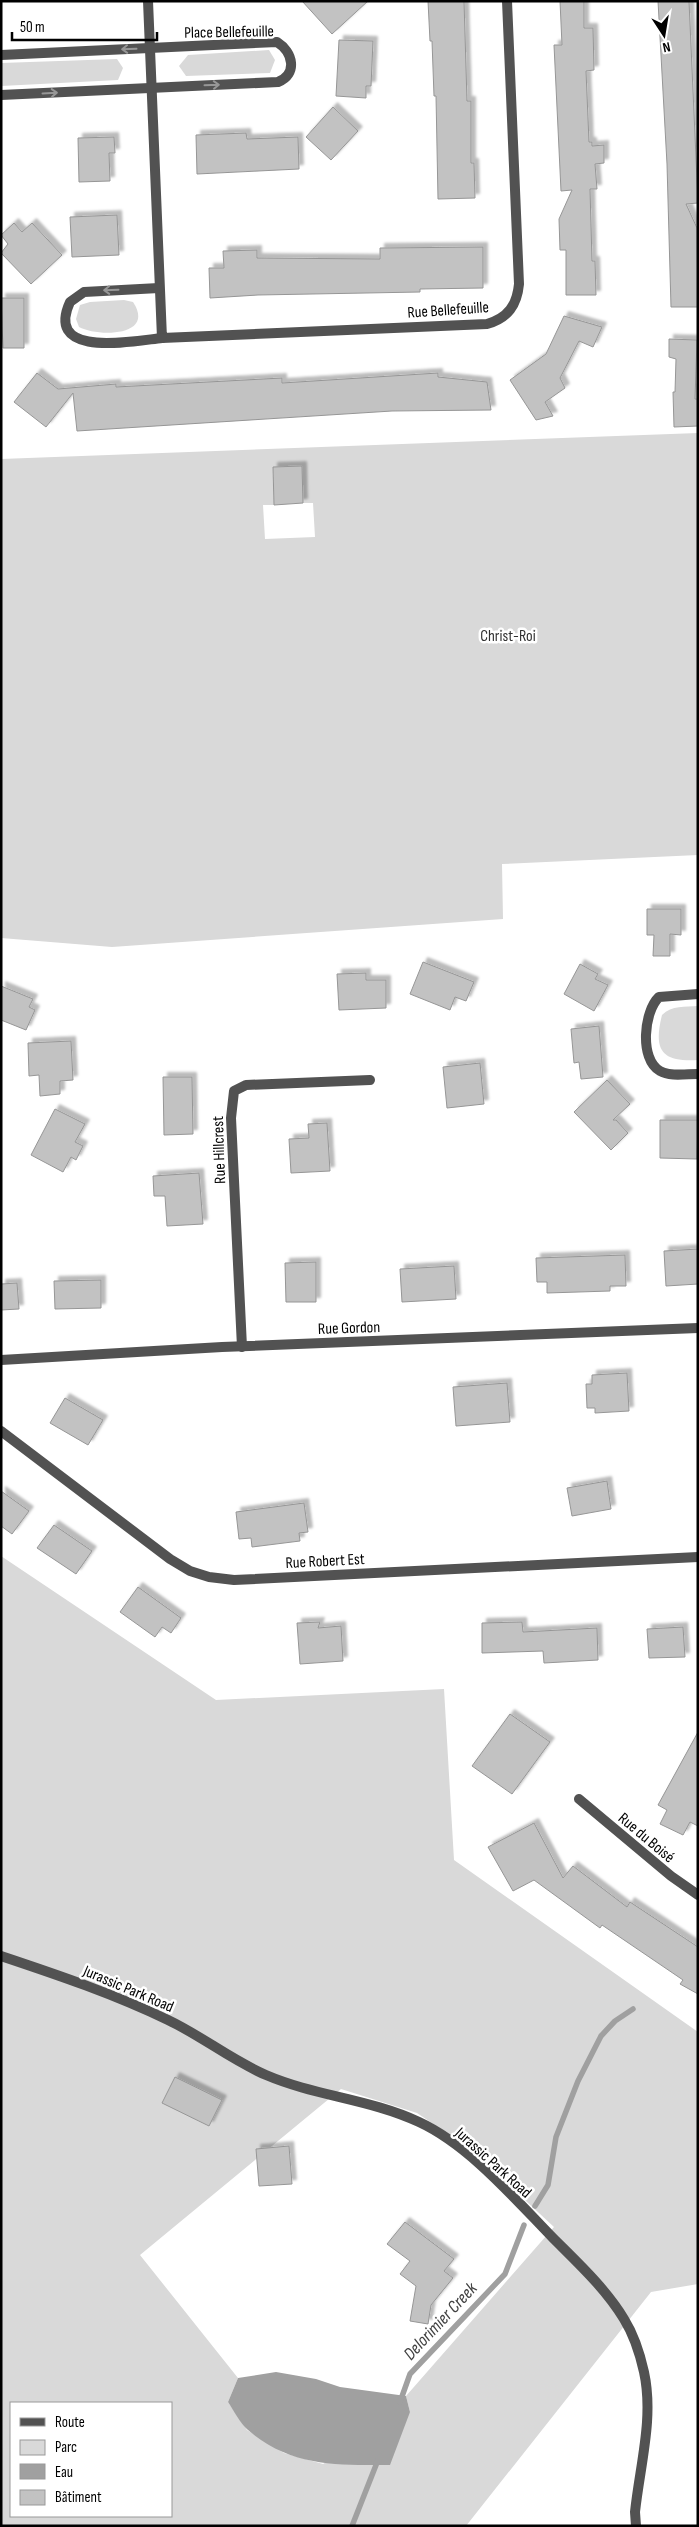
<svg xmlns="http://www.w3.org/2000/svg" width="699" height="2527" font-family="'Sofia Sans Condensed',sans-serif">
  <defs>
    <filter id="shadow"><feDropShadow dx="4.5" dy="-4.5" stdDeviation="1" flood-color="#0004"/></filter>
  </defs>
  <rect width="100%" height="100%" fill="#fff"/>
  <g fill="#d9d9d9" fill-rule="evenodd">
    <path d="M269,50l6,10 -5,13 -84,3 -7,-10 9,-11z"/>
    <path d="M117,59l6,9 -5,12 -117,6v-23z"/>
    <path d="M124,300l9,2c23,35 -36,35 -54,25l-3,-8 4,-14 10,-3z"/>
    <path d="M698,433v422l-196,9 1,55 -391,28 -111,-9v-479zM302,466l1,37h10l2,34 -50,2 -2,-34h11l-1,-38z"/>
    <path d="M698,1006v54c-36,2 -45,-9 -36,-45 10,-10 23,-8 36,-9z"/>
    <path d="M1,1556l215,144 228,-11 10,171 244,172v252l-47,8 -185,234h-465zM341,2089l76,24 52,35 85,79 -148,169 4,16 -87,52 -39,-11 -37,-23 -19,-28 10,-24 -98,-123zM11,2403h160v113h-160z"/>
  </g>
  <path fill="#a0a0a0" d="M276,2372l40,7 24,8 66,9 4,16 -20,53c-52,0 -99,2 -142,-35 -8,-7 -14,-19 -20,-28l10,-24z"/>
  <g fill="none" stroke-linecap="round" stroke-linejoin="round">
    <g stroke="#a0a0a0" stroke-width="5.5">
      <path d="M535,2206l13,-21 8,-48 22,-56 23,-45 14,-15 18,-12"/>
      <path d="M400,2402l10,-28 95,-100 19,-49"/>
      <path d="M352,2526l26,-66"/>
    </g>
  </g>
  <g fill="#c2c2c2" stroke="#969696" filter="url(#shadow)">
    <path d="M302,1h66l-36,33z"/>
    <path d="M428,1h36l3,100h4v62h3l1,35 -37,1 -2,-103h-2l-2,-55h-2z"/>
    <path d="M560,1h24v27h9l1,42 -8,1 3,71h3v4l12,-1v18l-9,1 2,25h-7l2,72h3l1,34h-30v-45h-6l-1,-31 13,-29 -11,1 -7,-146h8z"/>
    <path d="M658,1h31l9,202 -12,1 11,24 1,79h-27l-4,-143z"/>
    <path d="M339,40l34,1 -2,45h-5v12l-30,-2z"/>
    <path d="M333,107l25,24 -27,29 -25,-23z"/>
    <path d="M246,133l1,6 51,-2 1,32 -102,5 -1,-39z"/>
    <path d="M114,137l1,16h-6l1,28 -31,1 -1,-44z"/>
    <path d="M117,215l2,40 -47,2 -2,-40z"/>
    <path d="M14,223l8,9 10,-9 30,32 -31,29 -30,-31 7,-9 -7,-9z"/>
    <path d="M483,247v41l-63,1v3l-162,3 -48,3 -1,-30h15l-1,-17 34,-1v8l123,1v-11z"/>
    <path d="M1,298h23v50h-21z"/>
    <path d="M564,316l38,11 -9,20 -14,-6 -19,37 5,10 -20,14 8,14 -17,4 -26,-40 36,-26z"/>
    <path d="M669,339l28,1 -2,59h3v27l-24,1 -1,-35h2l1,-33 -7,-2z"/>
    <path d="M37,373l21,16 58,-5v3l166,-9v5l156,-10v4l49,5 4,28 -99,1 -315,20 -4,-38 -27,34 -32,-25z"/>
    <path d="M302,466l1,37 -29,2 -1,-38z"/>
    <path d="M647,909h34v26l-11,-1v22h-17l1,-21h-7z"/>
    <path d="M423,962l51,20 -8,19 -11,-4 -5,13 -40,-16z"/>
    <path d="M580,964l18,10 -3,5 13,6 -14,26 -30,-17z"/>
    <path d="M366,973v7h20v28l-47,2 -2,-36z"/>
    <path d="M1,986l32,13 -4,8 6,3 -9,20 -25,-10z"/>
    <path d="M599,1026l4,51 -22,2 -2,-17 -5,1 -3,-34z"/>
    <path d="M71,1041l2,39 -13,1v13l-20,2 -1,-21 -10,1 -1,-33z"/>
    <path d="M480,1063l4,41 -37,4 -4,-41z"/>
    <path d="M163,1077h29l1,57 -29,1z"/>
    <path d="M607,1080l23,24 -17,16h3l12,13 -17,17 -37,-38z"/>
    <path d="M55,1109l30,15 -10,18 8,4 -7,14 -5,-3 -8,15 -32,-17z"/>
    <path d="M660,1120h38l-1,39 -37,-1z"/>
    <path d="M327,1123l3,48 -39,2 -2,-34 20,-1 -1,-14z"/>
    <path d="M199,1173l4,51 -36,2 -2,-30h-11l-1,-20z"/>
    <path d="M698,1249v35l-32,2 -2,-35z"/>
    <path d="M625,1255l1,31h-16v5l-63,2v-11h-10l-1,-24z"/>
    <path d="M316,1262v40h-30l-1,-39z"/>
    <path d="M454,1266l2,33 -54,3 -2,-33z"/>
    <path d="M101,1280v28l-46,1 -1,-28z"/>
    <path d="M17,1283l2,26 -18,1v-26z"/>
    <path d="M627,1373l2,38 -34,2v-5h-8l-1,-24h6v-9z"/>
    <path d="M507,1383l3,39 -54,4 -3,-39z"/>
    <path d="M65,1398l38,22 -15,25 -38,-22z"/>
    <path d="M607,1481l4,28 -39,7 -5,-28z"/>
    <path d="M1,1491l28,20 -17,23 -11,-8z"/>
    <path d="M304,1503l4,29 -9,1 1,8 -48,6 -1,-9 -12,1 -3,-27z"/>
    <path d="M54,1525l38,26 -16,23 -39,-26z"/>
    <path d="M138,1587l43,31 -10,15 -9,-6 -7,10 -35,-25z"/>
    <path d="M320,1622l-2,6 23,-2 2,35 -43,3 -3,-41z"/>
    <path d="M522,1622l1,10 74,-4 1,32 -54,3 -1,-12 -61,2v-30z"/>
    <path d="M683,1627l2,30 -36,1 -2,-29z"/>
    <path d="M510,1714l40,28 -38,52 -40,-28z"/>
    <path d="M698,1732v94l-8,-4 -7,13 -23,-11 7,-14 -9,-5z"/>
    <path d="M534,1823l29,55 10,-12 54,41 3,-5 68,45v47l-18,-10 3,-4 -81,-55 -2,3 -66,-48 -21,11 -25,-44z"/>
    <path d="M175,2077l47,23 -13,26 -47,-23z"/>
    <path d="M289,2146l3,38 -33,2 -3,-37z"/>
    <path d="M405,2222l49,37 -10,12 9,7 -22,27 -3,19 -18,-3 6,-35 -16,-12 10,-13 -23,-17z"/>
  </g>
  <g fill="none" stroke-linecap="round" stroke-linejoin="round">
    <g stroke="#525252" stroke-width="10">
      <path d="M148,1l14,337 325,-14c21,-6 30,-19 32,-40l-12,-283"/>
      <path d="M1,55l276,-13c16,10 21,32 1,40l-277,13"/>
      <path d="M159,288l-75,4 -14,10c-26,57 63,39 92,36"/>
      <path d="M698,994l-39,3c-15,14 -20,62 1,74 10,6 26,3 38,3"/>
      <path d="M242,1347l-11,-229 3,-27 12,-6 124,-5"/>
      <path d="M1,1360l221,-13 476,-19"/>
      <path d="M1,1431l169,128 20,12 19,6 25,3 464,-23"/>
      <path d="M579,1799l92,77 27,19"/>
      <path d="M1,1956c57,19 113,38 167,64 34,16 63,40 98,55 49,21 104,24 153,47 50,23 96,77 134,116 25,25 53,51 71,81 10,16 16,35 20,53 10,46 -4,93 -9,140l1,14"/>
    </g>
  </g>
  <defs><path id="oneway-shaft" d="M-6 0H5M1.5-3L5.5 0L1.5 3" fill="none" stroke-width="1.6" stroke-linecap="round" stroke-linejoin="round" transform="scale(1.25)"/></defs>
  <g stroke="#979797">
    <use href="#oneway-shaft" transform="translate(129 49) rotate(178)"/>
    <use href="#oneway-shaft" transform="translate(212 85) rotate(-2)"/>
    <use href="#oneway-shaft" transform="translate(50 93) rotate(-3)"/>
    <use href="#oneway-shaft" transform="translate(111 290) rotate(178)"/>
  </g>
  <g text-anchor="middle" stroke-width="5" stroke-linejoin="round" paint-order="stroke">
    <g font-size="16" fill="#000" stroke="#fff">
      <text transform="translate(229 31) rotate(-1)" y="6">Place Bellefeuille</text>
      <text transform="translate(448 309) rotate(-4)" y="6">Rue Bellefeuille</text>
      <text transform="translate(218 1150) rotate(-92)" y="6">Rue Hillcrest</text>
      <text transform="translate(349 1327) rotate(-2)" y="6">Rue Gordon</text>
      <text transform="translate(325 1560) rotate(-3)" y="6">Rue Robert Est</text>
      <text transform="translate(647 1837) rotate(40)" y="6">Rue du Boisé</text>
      <text transform="translate(129 1988) rotate(23)" y="6">Jurassic Park Road</text>
      <text transform="translate(494 2162) rotate(42)" y="6">Jurassic Park Road</text>
    </g>
    <g font-size="16" fill="#303030" stroke="#fff">
      <text x="508" y="641">Christ-Roi</text>
    </g>
    <g font-size="18" font-style="italic" fill="#414141" stroke="#fff">
      <text transform="translate(440 2321) rotate(-47)" y="6">Delorimier Creek</text>
    </g>
  </g>
  <rect width="699" height="2527" fill="none" stroke="#000000" stroke-width="5"/>
  <rect x="10" y="2402" width="162" height="115" fill="#ffffff" stroke="#999999"/>
  <rect x="20" y="2418" width="25" height="8" fill="#525252" stroke="#999999"/>
  <text x="55" y="2427" font-size="15" fill="#000000">Route</text>
  <rect x="20" y="2440" width="25" height="15" fill="#d9d9d9" stroke="#999999"/>
  <text x="55" y="2452" font-size="15" fill="#000000">Parc</text>
  <rect x="20" y="2464" width="25" height="15" fill="#a0a0a0" stroke="#999999"/>
  <text x="55" y="2477" font-size="15" fill="#000000">Eau</text>
  <rect x="20" y="2490" width="25" height="15" fill="#c2c2c2" stroke="#999999"/>
  <text x="55" y="2502" font-size="15" fill="#000000">Bâtiment</text>
  <g transform="translate(664 35) rotate(168)" stroke="#ffffff" stroke-width="4" paint-order="stroke">
  <path d="M0-4L9 19L0 12L-9 19Z" fill="#000000"/>
  <text y="-8" font-size="14" font-weight="bold" text-anchor="middle" fill="#000000">N</text>
  </g>
  <path d="M12 32v8h145v-8" fill="none" stroke="#000000" stroke-width="2.5"/>
  <text x="20" y="32" font-size="15" fill="#000000" stroke="#ffffff" stroke-width="4" paint-order="stroke">50 m</text>
</svg>
